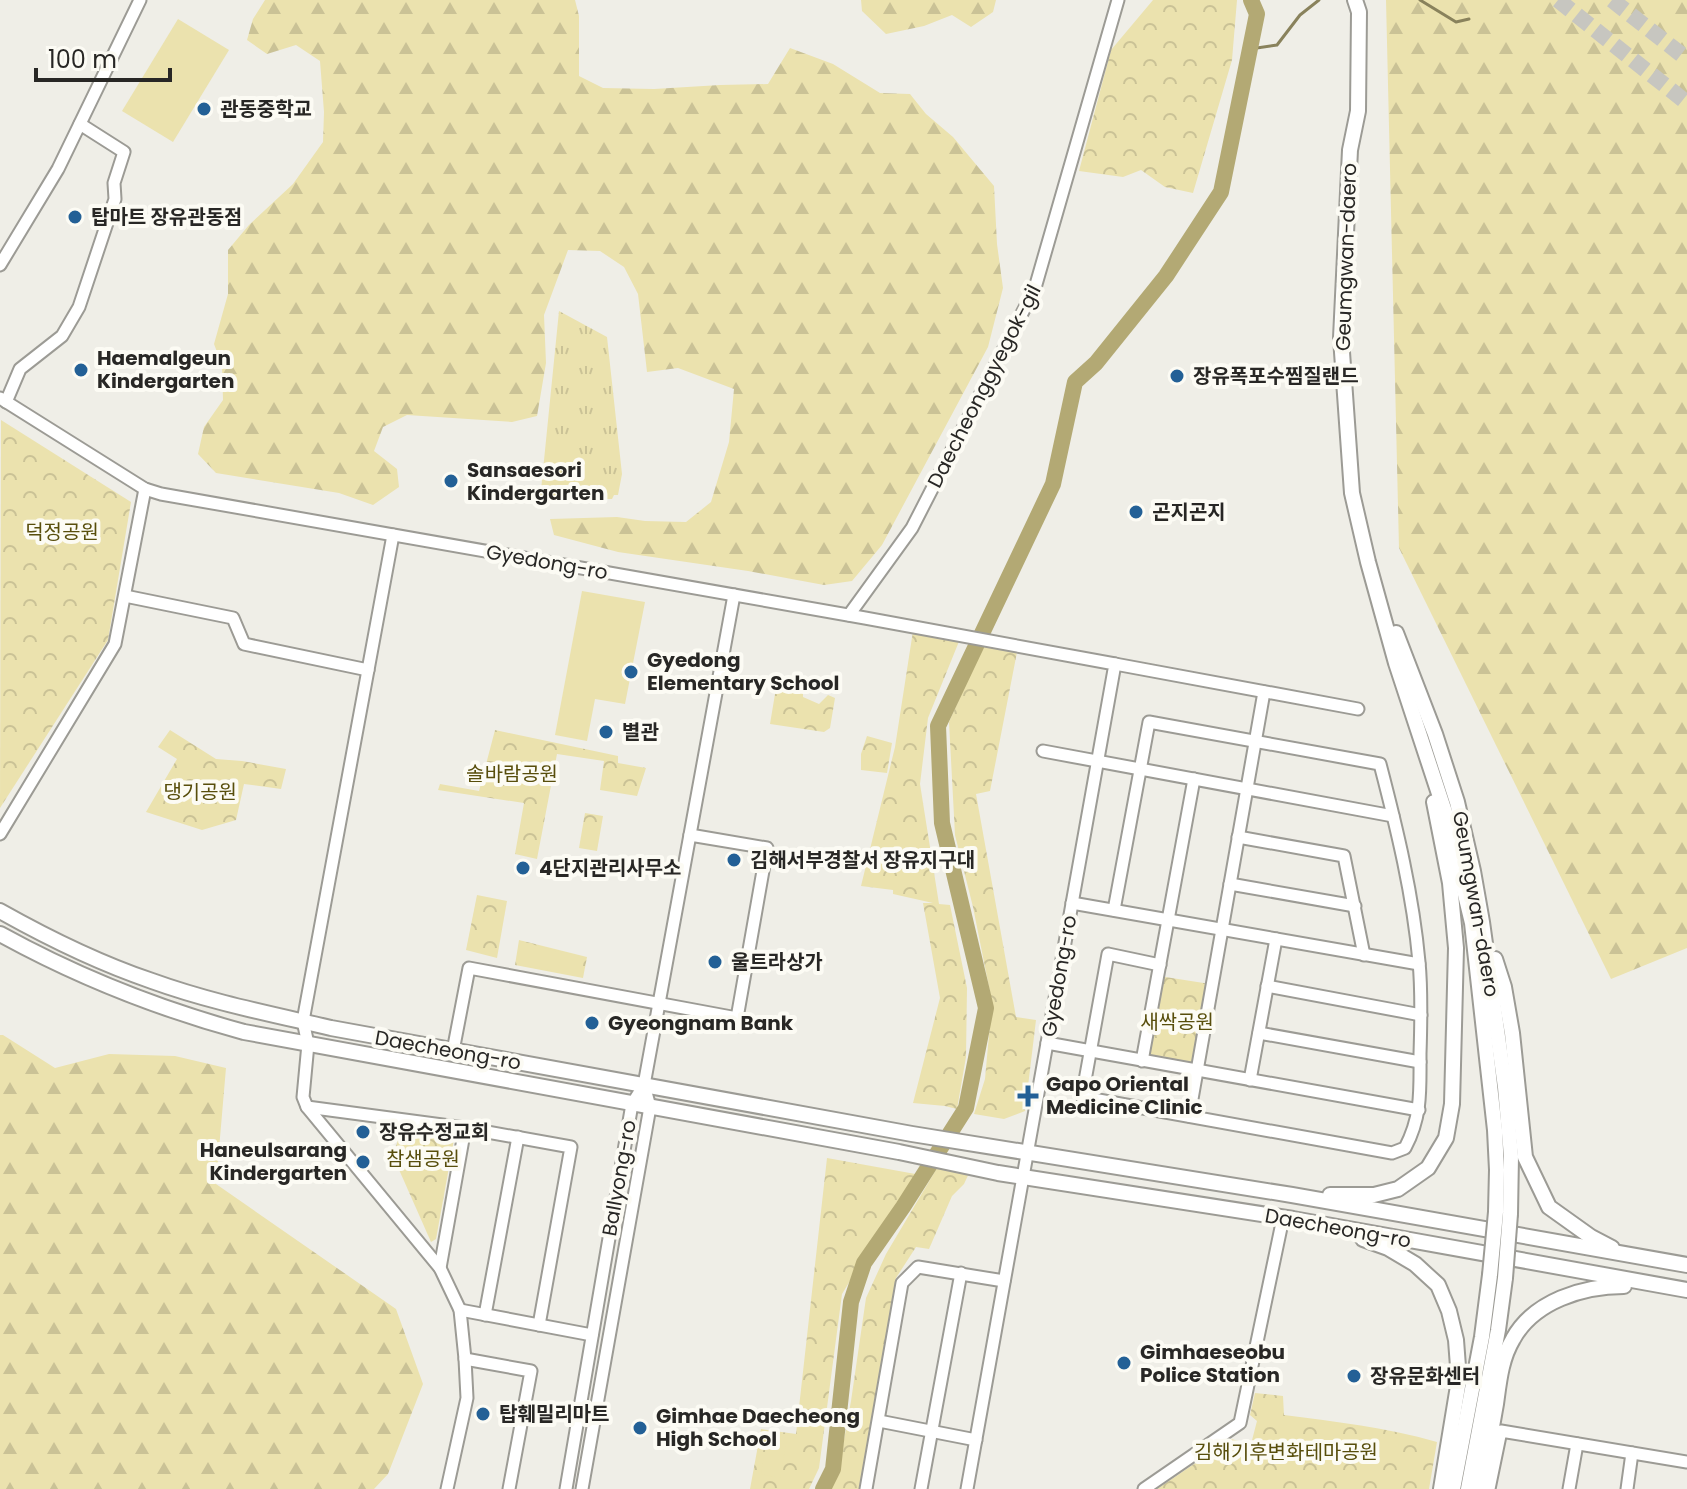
<svg xmlns="http://www.w3.org/2000/svg" width="1687" height="1489" font-family="Poppins,'Noto Sans KR',sans-serif">
  <defs>
    <pattern id="grass-tufts" width="24" height="20" patternUnits="userSpaceOnUse" patternTransform="scale(2)"><rect width="24" height="20" fill="#ebe2ae"/><path d="M3 7l-1-3M5 7V3M7 7l1-3M15 17l-1-3M17 17v-4M19 17l1-3" fill="none" stroke="#cac296"/></pattern>
    <pattern id="forest-firs" width="22" height="20" patternUnits="userSpaceOnUse" patternTransform="scale(2)"><rect width="22" height="20" fill="#ebe2ae"/><path d="M5 1l3.5 6h-7zM16 11l3.5 6h-7z" fill="#cac296"/></pattern>
    <pattern id="park-crowns" width="20" height="18" patternUnits="userSpaceOnUse" patternTransform="scale(2)"><rect width="20" height="18" fill="#ebe2ae"/><path d="M2 6a3 3 0 1 1 6 0M12 15a3 3 0 1 1 6 0" fill="none" stroke="#cac296"/></pattern>
  </defs>
  <rect width="100%" height="100%" fill="#efeee7"/>
  <path fill="url(#grass-tufts)" d="M559,311l48,26 15,137 -4,21h-4l-2,4 -72,1z"/>
  <g fill="url(#forest-firs)">
    <path d="M265,0h310l4,16v60l24,12 51,1 66,-4 48,-1 22,-36 43,16 47,29 30,1 16,20 27,23 41,49 3,58 6,44 -15,59 -106,198 -30,36 -28,4 -76,-14 -130,-19 -64,-17 -4,-16 67,-2 28,4 41,1 25,-20 18,-60 5,-53 -56,-21 -31,4 -9,-78 -14,-27 -24,-16 -32,-1 -24,65 2,48 -9,53 -25,6 -105,-7 -24,12 -9,24 23,18 2,18 -26,18 -34,-12 -123,-20 -18,-19 6,-27 19,-27 -1,-35 -8,-21 14,-50v-44l21,-25 44,-41 30,-42 1,-30 -4,-51 -24,-16 -29,9 -20,-14 6,-21z"/>
    <path d="M861,0h135l-3,12 -22,15 -19,-12 -28,11 -38,8 -24,-23z"/>
    <path d="M1386,0h301v948l-76,31 -212,-431z"/>
    <path d="M0,1035h3l52,33 54,-14 66,2 51,12 -10,116 180,125 27,75 -35,90 -14,15h-374z"/>
  </g>
  <g fill="url(#park-crowns)">
    <path d="M1153,0h84l-5,60 -39,133 -28,-6 -24,-17 -18,7 -44,-6 32,-121z"/>
    <path d="M1,420l130,82 -23,138 -108,168z"/>
    <path d="M913,631l47,8 -32,79 -8,66 19,120 11,1 17,83 -1,69 -9,52 -12,-3 -32,-3 27,-105 -17,-95h10l-40,-9v-4l-32,-4 34,-139z"/>
    <path d="M983,645l35,2 -28,144 -14,3 40,223 20,3 -11,91 -21,8 -30,-5 11,-35 7,-77 -19,-95 -18,-72 -6,-113z"/>
    <path d="M780,688l23,5v4l16,7 9,-9 7,3 -5,30 -6,4 -54,-8 5,-30z"/>
    <path d="M170,730l46,29 26,2 44,8 -5,20 -37,-5 -8,36 -34,10 -56,-18 31,-53 -19,-12z"/>
    <path d="M495,730l123,26v7l28,5 -9,28 -37,-6 4,-29 -47,-7 -20,105 -22,-5 9,-51 -86,-13 2,-6 39,7z"/>
    <path d="M867,736l25,7 -5,30 -26,-3v-16z"/>
    <path d="M585,813l18,3 -6,35 -18,-3z"/>
    <path d="M477,895l30,6 -10,57 -31,-8z"/>
    <path d="M519,940l68,17 -4,21 -68,-13z"/>
    <path d="M1159,976l51,8 -16,84 -49,-8z"/>
    <path d="M402,1127l53,7 -19,105 -5,3 -38,-86z"/>
    <path d="M827,1158l94,17 -34,45 -45,74 -23,174 -10,21h-59l11,-60 35,5z"/>
    <path d="M940,1163l31,6 -7,15 -12,12 -23,53 -13,-2 -20,31 -37,211h-29l8,-16 13,-72 15,-103 20,-44z"/>
    <path d="M1255,1393l28,3 1,19c53,7 101,12 153,27l-8,47h-272l74,-50 20,5 6,-23 -7,-6z"/>
  </g>
  <g fill="#ebe2ae">
    <path d="M178,19l51,31 -56,92 -51,-31z"/>
    <path d="M582,591l63,11 -20,102 -30,-5 -8,42 -32,-6z"/>
    <path d="M521,941l41,12 -5,18 -40,-7z"/>
    <path d="M768,1435l19,3 -7,40 -19,-4z"/>
  </g>
  <g fill="none" stroke-linecap="round" stroke-linejoin="round">
    <g stroke="#89825c" stroke-width="3">
      <path d="M1420,0l36,22 13,-3"/>
      <path d="M1250,49l27,-4 23,-30 19,-15"/>
    </g>
    <path stroke="#b3a974" stroke-width="16" d="M823,1489l10,-20 18,-167 13,-39 39,-56 63,-99 20,-100 -44,-185 -4,-97 115,-242 22,-102 21,-19 70,-87 55,-84 36,-178 -6,-14"/>
    <g stroke="#c7c6c0" stroke-width="16" stroke-dasharray="16 8" stroke-linecap="butt">
      <path d="M1558,0l129,103"/>
      <path d="M1612,0l75,59"/>
    </g>
    <defs>
      <g id="minor">
        <path d="M0,265l58,-96 82,-169"/>
        <path d="M0,398l145,91 16,5 704,124 250,46 -148,825"/>
        <path d="M6,402l14,-33 42,-33 17,-29 36,-108 -1,-16 10,-31 -44,-28"/>
        <path d="M393,535l-90,486 5,23 -5,53 4,10 133,161 20,42 5,49 2,39 -20,91"/>
        <path d="M125,596l108,22 11,26 124,26"/>
        <path d="M849,615l63,-87 123,-240 83,-288"/>
        <path d="M1115,664l243,45"/>
        <path d="M1043,751l350,65"/>
        <path d="M0,834l115,-190 30,-155"/>
        <path d="M1238,837l106,19 20,99"/>
        <path d="M1230,884l125,22"/>
        <path d="M1072,903l347,61"/>
        <path d="M1114,910l35,-188 231,42c17,65 33,131 39,198 3,30 2,61 1,92 0,36 2,62 -15,94l-13,5 -310,-56 26,-143 52,11"/>
        <path d="M1267,986l154,29"/>
        <path d="M1259,1033l161,29"/>
        <path d="M1047,1043l372,67"/>
        <path d="M453,1051l16,-83 268,50 30,-170 -77,-13"/>
        <path d="M1142,1061l52,-282"/>
        <path d="M1250,1080l26,-141"/>
        <path d="M307,1107l158,21 106,19 -32,178"/>
        <path d="M1189,1116l75,-424"/>
        <path d="M440,1268l25,-140"/>
        <path d="M460,1310l132,25"/>
        <path d="M485,1315l33,-178"/>
        <path d="M465,1359l66,12 -22,118"/>
        <path d="M879,1421l97,19"/>
        <path d="M566,1489l66,-385 12,-19 90,-490"/>
        <path d="M582,1489l68,-382 -6,-22"/>
        <path d="M866,1489l36,-206 16,-16 86,14"/>
        <path d="M921,1489l40,-216"/>
        <path d="M1144,1489l96,-66 43,-205"/>
        <path d="M1489,1489l12,-58 186,31"/>
        <path d="M1569,1489l8,-45"/>
        <path d="M1627,1489l5,-36"/>
      </g>
      <g id="major">
        <path d="M1355,0l4,12 -1,99 -8,39 -9,188 11,155 16,69 28,101 49,149 27,111 23,207 2,40 -1,42"/>
        <path d="M1396,633l39,101 22,68 16,69 9,51 23,165 6,69 -1,58"/>
        <path d="M0,911c48,27 99,52 152,70 58,21 119,33 179,47l581,106 380,61 395,70"/>
        <path d="M0,934c78,43 159,75 244,98l655,120 99,21 295,46 394,71"/>
        <path d="M1495,959l9,28 8,46 13,124 24,50 42,30 21,11"/>
        <path d="M1330,1195h44l24,-6 30,-21 18,-30 6,-34 4,-156 -6,-65 -16,-81"/>
        <path d="M1363,1239l25,9 27,16 23,21 11,26 7,29 3,40 -18,109"/>
        <path d="M1453,1489l29,-152 8,-62"/>
        <path d="M1468,1489l30,-159 7,-52"/>
        <path d="M1480,1489c6,-28 11,-57 16,-85 3,-22 5,-45 17,-65 21,-38 70,-53 111,-53"/>
      </g>
    </defs>
    <use href="#minor" stroke="#9c9b95" stroke-width="15"/>
    <use href="#major" stroke="#9c9b95" stroke-width="18"/>
    <use href="#minor" stroke="#fff" stroke-width="11"/>
    <use href="#major" stroke="#fff" stroke-width="14"/>
    <defs>
      <g id="major-bridge">
        <path d="M1490,1275l6,-63"/>
        <path d="M1505,1278l5,-64"/>
      </g>
    </defs>
    <use href="#major-bridge" stroke="#9c9b95" stroke-width="18" stroke-linecap="butt"/>
    <use href="#major-bridge" stroke="#fff" stroke-width="14"/>
  </g>
  <g fill="#236096" stroke="#fcfbf4" stroke-width="3">
    <circle cx="204" cy="109" r="8"/>
    <circle cx="75" cy="217" r="8"/>
    <circle cx="81" cy="370" r="8"/>
    <circle cx="1177" cy="376" r="8"/>
    <circle cx="451" cy="481" r="8"/>
    <circle cx="1136" cy="512" r="8"/>
    <circle cx="631" cy="672" r="8"/>
    <circle cx="606" cy="732" r="8"/>
    <circle cx="734" cy="860" r="8"/>
    <circle cx="523" cy="868" r="8"/>
    <circle cx="715" cy="962" r="8"/>
    <circle cx="592" cy="1023" r="8"/>
    <path d="M1024 1084h8v8h8v8h-8v8h-8v-8h-8v-8h8z"/>
    <circle cx="363" cy="1132" r="8"/>
    <circle cx="363" cy="1162" r="8"/>
    <circle cx="1124" cy="1363" r="8"/>
    <circle cx="1354" cy="1376" r="8"/>
    <circle cx="483" cy="1414" r="8"/>
    <circle cx="640" cy="1428" r="8"/>
  </g>
  <g text-anchor="middle" stroke-width="8" stroke-linejoin="round" paint-order="stroke">
    <g font-size="20" font-weight="bold" fill="#282725" stroke="#fcfbf4" text-anchor="start">
      <text x="220" y="116">관동중학교</text>
      <text x="91" y="224">탑마트 장유관동점</text>
      <text x="97" y="365">Haemalgeun<tspan x="97" dy="23">Kindergarten</tspan></text>
      <text x="1193" y="383">장유폭포수찜질랜드</text>
      <text x="467" y="477">Sansaesori<tspan x="467" dy="23">Kindergarten</tspan></text>
      <text x="1152" y="519">곤지곤지</text>
      <text x="647" y="667">Gyedong<tspan x="647" dy="23">Elementary School</tspan></text>
      <text x="622" y="739">별관</text>
      <text x="750" y="867">김해서부경찰서 장유지구대</text>
      <text x="539" y="875">4단지관리사무소</text>
      <text x="731" y="969">울트라상가</text>
      <text x="608" y="1030">Gyeongnam Bank</text>
      <text x="1046" y="1091">Gapo Oriental<tspan x="1046" dy="23">Medicine Clinic</tspan></text>
      <text x="379" y="1139">장유수정교회</text>
      <text x="347" y="1157" text-anchor="end">Haneulsarang<tspan x="347" dy="23">Kindergarten</tspan></text>
      <text x="1140" y="1359">Gimhaeseobu<tspan x="1140" dy="23">Police Station</tspan></text>
      <text x="1370" y="1383">장유문화센터</text>
      <text x="499" y="1421">탑훼밀리마트</text>
      <text x="656" y="1423">Gimhae Daecheong<tspan x="656" dy="23">High School</tspan></text>
    </g>
    <g font-size="20" fill="#282725" stroke="#fcfbf4">
      <text transform="translate(1346 257) rotate(-88)" y="7">Geumgwan-daero</text>
      <text transform="translate(984 386) rotate(-63)" y="7">Daecheonggyegok-gil</text>
      <text transform="translate(547 562) rotate(10)" y="7">Gyedong-ro</text>
      <text transform="translate(1476 904) rotate(80)" y="7">Geumgwan-daero</text>
      <text transform="translate(1059 976) rotate(-80)" y="7">Gyedong-ro</text>
      <text transform="translate(448 1050) rotate(10)" y="7">Daecheong-ro</text>
      <text transform="translate(619 1178) rotate(-80)" y="7">Ballyong-ro</text>
      <text transform="translate(1338 1228) rotate(10)" y="7">Daecheong-ro</text>
    </g>
    <g font-size="20" fill="#584e0c" stroke="#fcfbf4">
      <text x="62" y="539">덕정공원</text>
      <text x="512" y="781">솔바람공원</text>
      <text x="200" y="799">댕기공원</text>
      <text x="1177" y="1029">새싹공원</text>
      <text x="423" y="1166">참샘공원</text>
      <text x="1286" y="1459">김해기후변화테마공원</text>
    </g>
  </g>
  <path d="M36 68v12h134v-12" fill="none" stroke="#282725" stroke-width="4"/>
  <text x="48" y="68" font-size="24" fill="#282725" stroke="#fcfbf4" stroke-width="6" paint-order="stroke">100 m</text>
</svg>
